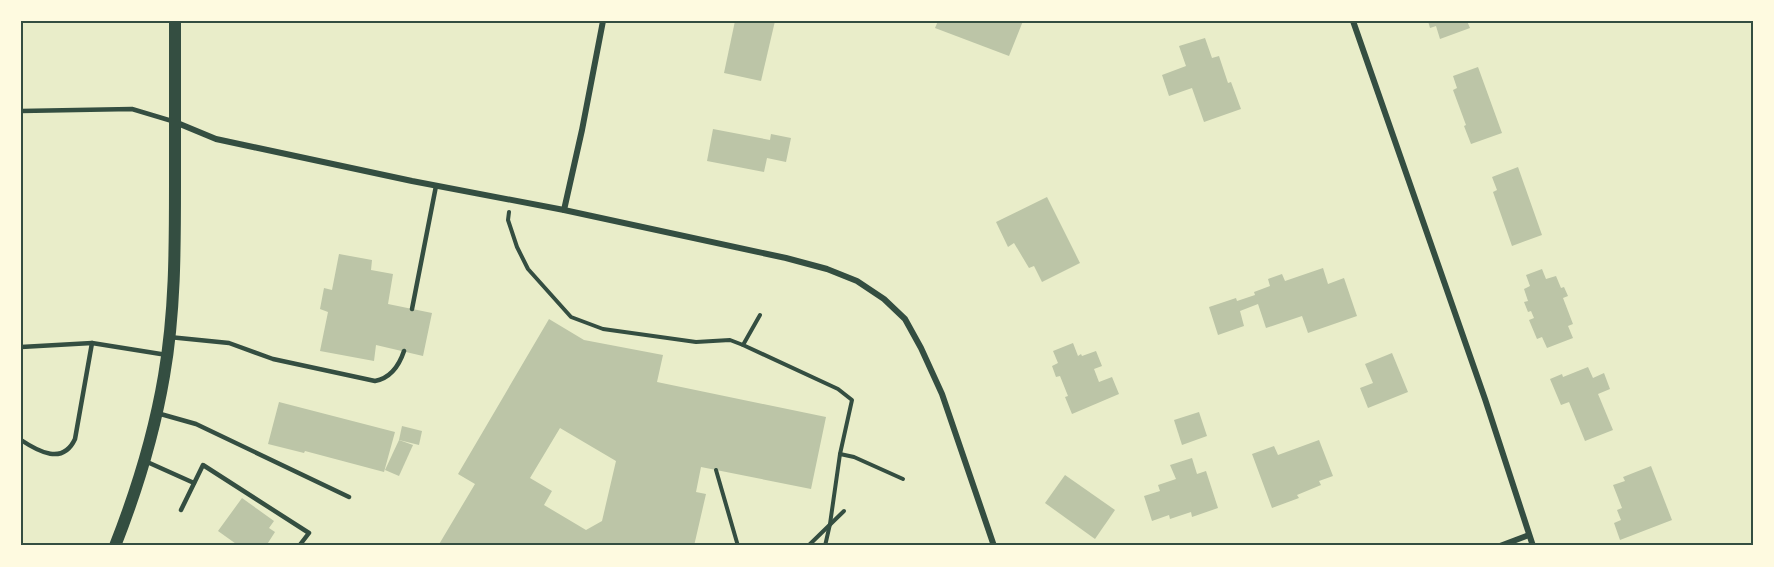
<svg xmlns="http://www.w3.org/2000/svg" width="1774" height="567" font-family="'Alegreya Sans',sans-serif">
  <rect width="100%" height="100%" fill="#e9edc9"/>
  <g fill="#bcc5a7" fill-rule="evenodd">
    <path d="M735,21h40l-14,60 -37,-8z"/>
    <path d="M938,21h85l-14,35 -74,-28z"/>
    <path d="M1428,21h39l3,7 -30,11 -4,-13 -6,2z"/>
    <path d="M1205,38l7,20 7,-2 9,27 3,-1 10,27 -37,13 -12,-34 -23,8 -7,-21 24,-9 -7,-20z"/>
    <path d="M1478,67l24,66 -31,11 -7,-18 2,-1 -13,-35 4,-2 -4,-12z"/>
    <path d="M713,129l57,11 1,-6 20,4 -5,24 -19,-4 -3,14 -57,-11z"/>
    <path d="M1518,167l24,68 -30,11 -19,-54 4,-2 -5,-13z"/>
    <path d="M1047,197l33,66 -38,19 -8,-16 -5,2 -15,-25 -6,4 -12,-25z"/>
    <path d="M339,254l33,6 -1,10 22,4 -5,30 44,9 -9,43 -47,-11 -2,16 -54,-10 8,-39 -8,-3 4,-21 8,2z"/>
    <path d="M1323,268l5,16 16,-6 13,38 -49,17 -6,-17 -36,12 -8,-24 -18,7 4,15 -26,9 -9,-28 27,-9 1,3 18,-6 -1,-3 16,-6 -2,-7 14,-5 3,7z"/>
    <path d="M1542,269l4,10 10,-3 5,12 3,-1 4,9 -5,2 10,26 -5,2 5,12 -26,10 -5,-11 -5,2 -8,-19 5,-2 -3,-7 -3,1 -4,-10 4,-1 -4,-12 6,-3 -4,-11z"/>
    <path d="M549,319l35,21 79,15 -6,27 169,35 -15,72 -110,-22 -5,25 10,2 -12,52h-256l37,-62 -17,-10zM560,428l56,33 -14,60 -16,9 -42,-25 8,-14 -22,-13z"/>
    <path d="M1073,343l5,13 3,-2 1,2 14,-5 6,15 -8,3 5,13 13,-5 7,17 -47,20 -7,-17 3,-1 -8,-20 -4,1 -4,-11 6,-3 -5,-12z"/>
    <path d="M1392,353l16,39 -40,16 -8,-20 13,-5 -8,-19z"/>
    <path d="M1588,367l5,11 11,-5 6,16 -12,5 15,36 -28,11 -16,-39 -8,3 -11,-26 12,-5 1,3z"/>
    <path d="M279,402l116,30 -11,40 -79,-21 -1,2 -36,-9z"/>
    <path d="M1199,412l8,24 -25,9 -8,-25z"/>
    <path d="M402,426l20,5 -3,14 -20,-5z"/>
    <path d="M399,440l14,5 -14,31 -14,-6z"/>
    <path d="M1319,440l14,36 -14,5 2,4 -24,10 2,3 -27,10 -20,-54 22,-8 4,9z"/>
    <path d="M1192,458l5,16 9,-3 12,37 -26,9 -1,-5 -21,7 -1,-4 -17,6 -8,-25 16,-5 -2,-6 18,-6 -6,-14z"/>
    <path d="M1651,466l21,54 -52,20 -6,-17 7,-3 -4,-10 5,-2 -9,-23 12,-4 -2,-4z"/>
    <path d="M1065,475l50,35 -20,29 -50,-36z"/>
    <path d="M242,498l32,23 -5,7 6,4 -9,14h-27l-21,-15z"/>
  </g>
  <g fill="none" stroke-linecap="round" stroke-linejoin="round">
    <g stroke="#344e41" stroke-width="4">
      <path d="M509,212l-1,8 9,27 11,22 43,48 32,12 93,13 34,-2 13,5"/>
      <path d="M760,315l-17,30 95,44 14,11 -12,54 -10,70 -5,22"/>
      <path d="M840,454l14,3 49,22"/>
      <path d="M716,470l22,76"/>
      <path d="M808,546l36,-35"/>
    </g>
    <g stroke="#344e41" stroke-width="4.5">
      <path d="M21,111l111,-2 40,12"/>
      <path d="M412,309l24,-123"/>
      <path d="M169,337l60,6 44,16 102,22c16,-3 24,-15 29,-30"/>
      <path d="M21,347l71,-4 75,12"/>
      <path d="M157,413l39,11 153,73"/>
      <path d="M21,440c18,12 42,25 54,-1l17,-96"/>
      <path d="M145,461l49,22"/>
      <path d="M181,510l22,-45 106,68 -10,13"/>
    </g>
    <g stroke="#344e41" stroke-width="6">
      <path d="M1353,21l132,378 48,147"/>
      <path d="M175,122l41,17 196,42 152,29 222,48 41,11 30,12 27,18 21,20 16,29 21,46 52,152"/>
      <path d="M564,210l18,-80 21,-109"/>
      <path d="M1500,546l29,-11"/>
    </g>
    <path stroke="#344e41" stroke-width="12" d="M115,546c22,-56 39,-111 49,-170 11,-63 11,-127 11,-191 0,-55 0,-109 0,-164"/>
  </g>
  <rect width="1774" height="567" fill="none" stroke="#fefae0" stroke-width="45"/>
  <rect x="22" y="22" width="1730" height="522" fill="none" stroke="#344e41" stroke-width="2"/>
</svg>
